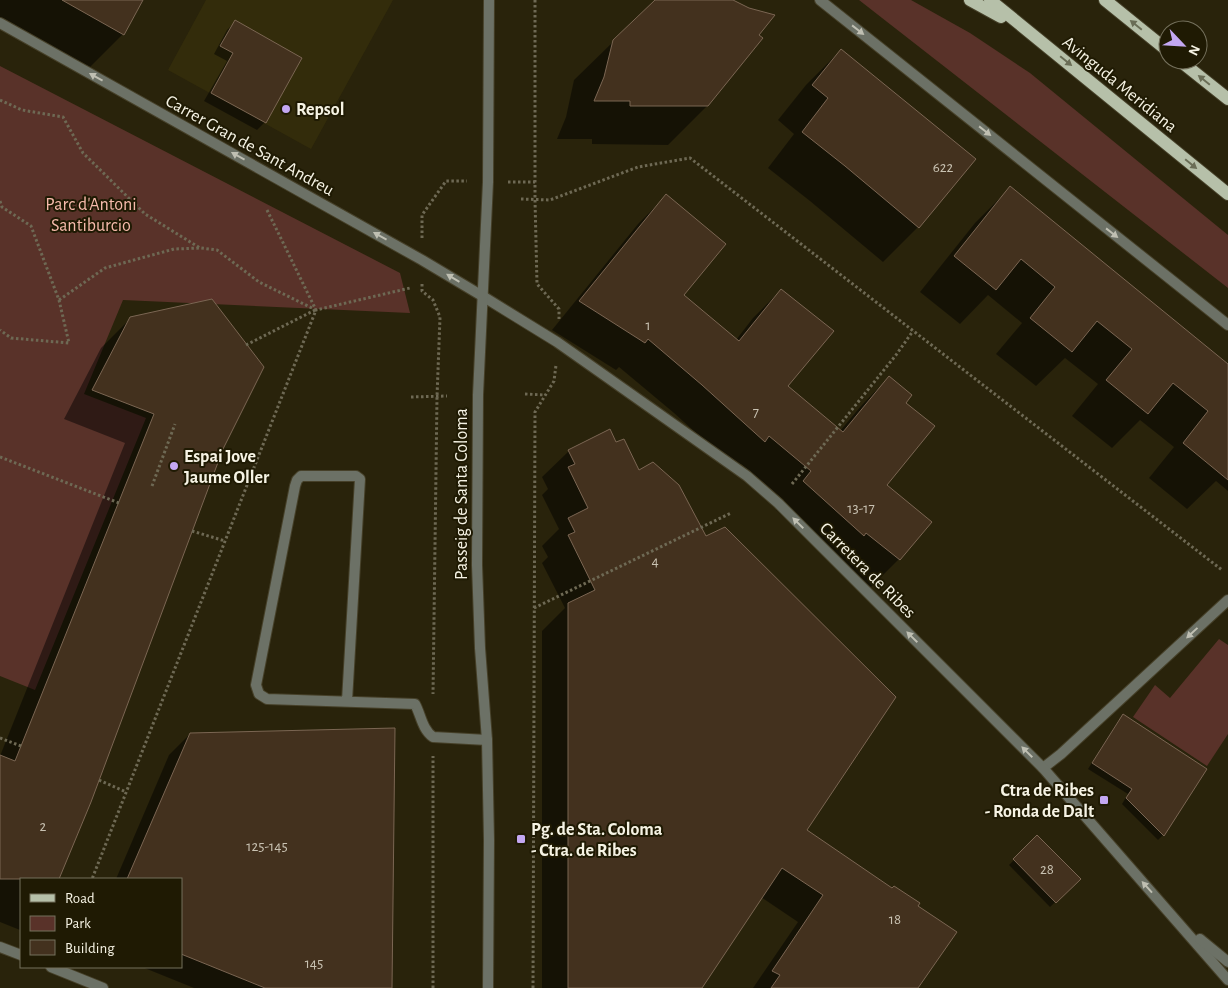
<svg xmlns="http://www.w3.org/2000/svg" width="1228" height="988" font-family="'Alegreya Sans',sans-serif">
  <rect width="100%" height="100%" fill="#29230b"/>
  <path fill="#332c0b" d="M206,0h187l-82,149 -143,-79z"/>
  <g fill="#593229">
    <path d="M859,0h52l59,33 60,40 198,162v53z"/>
    <path d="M0,66l400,207 10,40 -287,-13 -39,94 62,24 -111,272 -35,-14z"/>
    <path d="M1219,639l9,6v89l-21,32 -74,-49 22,-32 15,13z"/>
  </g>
  <g fill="#0007">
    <path d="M0,0h142l-19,34 -35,35 -88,-49z"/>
    <path d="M730,0l19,9 8,26 -50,71 -39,39 -76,-1v-5h-35l9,-22 8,-37 40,-39z"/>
    <path d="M235,22l30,100 -8,8 -53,-29 23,-40 -13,-7 13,-24z"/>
    <path d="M841,50l133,109 -56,68 -35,35 -73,-61 -42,-33 26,-34 -16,-14 28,-35z"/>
    <path d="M1010,188l218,178v125l-12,-10 -29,28 -38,-31 25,-31 -34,-27 -28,28 -40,-32 26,-32 -33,-26 -29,28 -40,-32 26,-31 -34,-28 -28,29 -40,-32 55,-69z"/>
    <path d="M666,196l17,99 53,45 17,-22 28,-28 6,96 53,45 21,-25 28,-29 15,26 -19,82 14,74 -28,28 -34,-26 -2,2 -59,-53 8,-10 -43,-36 -5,5 -62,-56 -55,-46 -3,3 -64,-40 86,-106z"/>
    <path d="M131,318l91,131 -132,353 -32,77h-37v50l-1,1 -20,-8v-166l125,-313 -61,-24 37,-71z"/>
    <path d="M569,451l236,380 111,75v82h-163l45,-66 -37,-25 -60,91h-159v-357l23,-23 -23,-45 6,-6 -6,-11 17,-17 -17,-34 6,-6 -6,-12z"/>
    <path d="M1123,716l40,119 -5,5 -36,-36 6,-10 -40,-25 30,-48z"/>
    <path d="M190,734l201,254h-197l-52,-21h39v-88h-65l53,-124z"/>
    <path d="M1037,837l42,42 -29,28 -41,-42z"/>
  </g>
  <g fill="#43311e" stroke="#7b6653">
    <path d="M62,0h81l-19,35z"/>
    <path d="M655,0h78l16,8 26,7 -16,20 4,3 -55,68h-78v-5h-36l10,-24 9,-37z"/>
    <path d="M235,20l67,38 -36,65 -55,-30 22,-40 -13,-7z"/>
    <path d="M841,49l135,110 -57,69 -74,-62 -43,-34 26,-34 -16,-13z"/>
    <path d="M1010,186l218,178v116l-45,-37 25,-32 -35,-28 -25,31 -42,-34 26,-31 -35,-28 -25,31 -42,-34 25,-31 -34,-28 -25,31 -42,-34z"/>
    <path d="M666,194l60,50 -42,51 55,46 42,-52 53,42 -46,55 55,46 46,-56 23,19 -6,8 29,23 -48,59 45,37 -32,38 -34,-27 -2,3 -61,-55 8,-10 -42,-35 -4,6 -63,-57 -54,-46 -3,4 -66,-42z"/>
    <path d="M212,299l52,68 -41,82 -132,353 -32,77h-59v-124l15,6 139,-347 -62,-24 38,-73z"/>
    <path d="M610,429l6,13 8,-3 15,31 14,-8 26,23 27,51 19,-9 171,170 -89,133 85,58 2,-2 26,17 -2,3 39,26 -39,56h-147l9,-13 -8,-4 51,-76 -41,-27 -80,120h-134v-385l27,-13 -27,-55 7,-3 -7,-14 20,-10 -20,-41 7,-3 -7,-14z"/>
    <path d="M1123,714l84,55 -43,67 -38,-38 6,-9 -40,-26z"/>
    <path d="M395,728l-3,260h-127l-84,-34v-75h-54l63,-146z"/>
    <path d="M1037,835l44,44 -25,24 -43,-44z"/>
  </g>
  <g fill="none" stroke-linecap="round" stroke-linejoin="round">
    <defs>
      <g id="service">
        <path d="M820,0l408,325"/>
        <path d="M347,701l13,-222 -4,-3h-55l-4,4 -2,6 -39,199 3,9 8,5 148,5c6,11 7,25 18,33l54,3"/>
        <path d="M1043,768l18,-14 167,-154"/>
      </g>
      <g id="minor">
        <path d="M0,23l422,237 62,37 73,45 37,26 153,108 31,27 265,265 185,212"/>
        <path d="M1200,939l28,23"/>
      </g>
      <g id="tertiary">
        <path d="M0,947l21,8"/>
        <path d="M51,967l52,21"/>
        <path d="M488,988l1,-148 -2,-100 -7,-92 -3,-83 1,-170 10,-213 1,-182"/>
      </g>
      <g id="primary">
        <path d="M970,0l31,17"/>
        <path d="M990,0l238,194"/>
        <path d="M1105,0l63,51"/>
        <path d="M1179,60l49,39"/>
      </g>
    </defs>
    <use href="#service" stroke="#464029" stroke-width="12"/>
    <use href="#minor" stroke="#464029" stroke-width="12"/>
    <use href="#tertiary" stroke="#464029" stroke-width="12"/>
    <use href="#primary" stroke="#464029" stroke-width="14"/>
    <g stroke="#6e6954" stroke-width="3" stroke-dasharray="2.5 2.5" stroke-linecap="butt">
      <path d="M535,0v200l2,84 22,25v10"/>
      <path d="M0,100l22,10 41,7 20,36 62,61 55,34"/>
      <path d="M508,182h27"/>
      <path d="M521,199l29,1 88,-33 52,-9 532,412"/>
      <path d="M0,201l2,6 29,19 28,74 10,43 -58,-5 -11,-8"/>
      <path d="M267,210l49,100 94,-22"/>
      <path d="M422,238v-23l24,-34h21"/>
      <path d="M422,284v7l11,9 7,17 -3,80 -4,297"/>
      <path d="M59,300l46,-32 69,-19 27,-1 16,2 42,32 57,28 -224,569"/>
      <path d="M246,345l69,-35"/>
      <path d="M525,394l20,1"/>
      <path d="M411,397l36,-1"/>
      <path d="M0,457l119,46"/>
      <path d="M792,484l104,-129 17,-24"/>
      <path d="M152,486l23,-62"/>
      <path d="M192,531l33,10"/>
      <path d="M534,608l197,-95"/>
      <path d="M0,738l21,8"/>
      <path d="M99,780l27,12"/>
      <path d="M433,988v-232"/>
      <path d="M533,988l2,-576 19,-31 2,-16"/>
    </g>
    <use href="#service" stroke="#6c7166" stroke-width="10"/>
    <use href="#minor" stroke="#6c7166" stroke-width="10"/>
    <use href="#tertiary" stroke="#6c7166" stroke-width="10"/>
    <use href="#primary" stroke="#b6c0a9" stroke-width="12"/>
  </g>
  <defs><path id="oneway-solid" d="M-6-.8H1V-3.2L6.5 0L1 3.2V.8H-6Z" transform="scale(1.25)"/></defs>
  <g fill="#6a6d56">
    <use href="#oneway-solid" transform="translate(1136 25) rotate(-141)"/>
    <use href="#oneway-solid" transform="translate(1066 61) rotate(39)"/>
    <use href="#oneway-solid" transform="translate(1204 80) rotate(-141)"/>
    <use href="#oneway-solid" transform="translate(1191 164) rotate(39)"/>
  </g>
  <g fill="#bfbfb2">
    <use href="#oneway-solid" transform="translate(858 30) rotate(38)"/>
    <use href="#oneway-solid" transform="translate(96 77) rotate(-151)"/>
    <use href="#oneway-solid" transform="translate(985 131) rotate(38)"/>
    <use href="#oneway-solid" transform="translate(238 156) rotate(-151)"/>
    <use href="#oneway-solid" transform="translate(1112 233) rotate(38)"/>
    <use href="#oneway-solid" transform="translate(380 236) rotate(-151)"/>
    <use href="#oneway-solid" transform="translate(453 278) rotate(-149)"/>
    <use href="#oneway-solid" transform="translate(798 523) rotate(-135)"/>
    <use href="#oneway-solid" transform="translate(1192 633) rotate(137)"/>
    <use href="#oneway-solid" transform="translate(912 637) rotate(-135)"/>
    <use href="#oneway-solid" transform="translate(1027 752) rotate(-135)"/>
    <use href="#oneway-solid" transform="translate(1147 887) rotate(-132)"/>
  </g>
  <g fill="#c3a7f2" stroke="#1f1a03" stroke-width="2">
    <circle cx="286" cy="109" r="5"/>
    <circle cx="174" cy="466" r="5"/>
    <rect x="1099" y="795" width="10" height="10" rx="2.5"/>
    <rect x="516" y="834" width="10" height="10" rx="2.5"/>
  </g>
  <g text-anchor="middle" stroke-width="4" stroke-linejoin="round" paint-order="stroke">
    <g font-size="15" fill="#c9c2b2">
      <text x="943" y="172">622</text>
      <text x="648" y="330">1</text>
      <text x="756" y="417">7</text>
      <text x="861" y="513">13-17</text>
      <text x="655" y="566">4</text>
      <text x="43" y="831">2</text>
      <text x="267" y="851">125-145</text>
      <text x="1047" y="874">28</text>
      <text x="895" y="924">18</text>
      <text x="314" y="968">145</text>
    </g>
    <g font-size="18" fill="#f6f3e4" stroke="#1f1a03">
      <text transform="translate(1120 84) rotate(39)" y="6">Avinguda Meridiana</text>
      <text transform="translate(250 145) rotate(29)" y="6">Carrer Gran de Sant Andreu</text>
      <text transform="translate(461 494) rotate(-90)" y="6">Passeig de Santa Coloma</text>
      <text transform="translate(868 570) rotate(45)" y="6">Carretera de Ribes</text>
    </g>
    <g font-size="18" font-weight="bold" fill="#f6f3e4" stroke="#1f1a03" text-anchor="start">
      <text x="296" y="115">Repsol</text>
      <text x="184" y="462">Espai Jove<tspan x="184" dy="21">Jaume Oller</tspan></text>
      <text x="1094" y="796" text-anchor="end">Ctra de Ribes<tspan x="1094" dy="21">- Ronda de Dalt</tspan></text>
      <text x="531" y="835">Pg. de Sta. Coloma<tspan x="531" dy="21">- Ctra. de Ribes</tspan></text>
    </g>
    <g font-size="18" fill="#f6baab" stroke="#1f1a03">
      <text x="91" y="210">Parc d'Antoni<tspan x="91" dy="21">Santiburcio</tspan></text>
    </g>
  </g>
  <rect x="20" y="878" width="162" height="90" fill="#1f1a03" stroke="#75715d"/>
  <rect x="30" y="894" width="25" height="8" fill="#b6c0a9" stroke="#75715d"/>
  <text x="65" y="903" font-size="15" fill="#f6f3e4">Road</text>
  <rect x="30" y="916" width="25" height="15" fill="#593229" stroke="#75715d"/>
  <text x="65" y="928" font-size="15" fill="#f6f3e4">Park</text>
  <rect x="30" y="940" width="25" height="15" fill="#43311e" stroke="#75715d"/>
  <text x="65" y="953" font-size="15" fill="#f6f3e4">Building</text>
  <g transform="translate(1183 45) rotate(115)"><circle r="24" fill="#1f1a03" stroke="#75715d"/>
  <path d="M0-4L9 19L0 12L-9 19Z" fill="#c3a7f2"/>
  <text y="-8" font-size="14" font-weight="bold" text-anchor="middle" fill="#f6f3e4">N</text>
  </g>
</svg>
